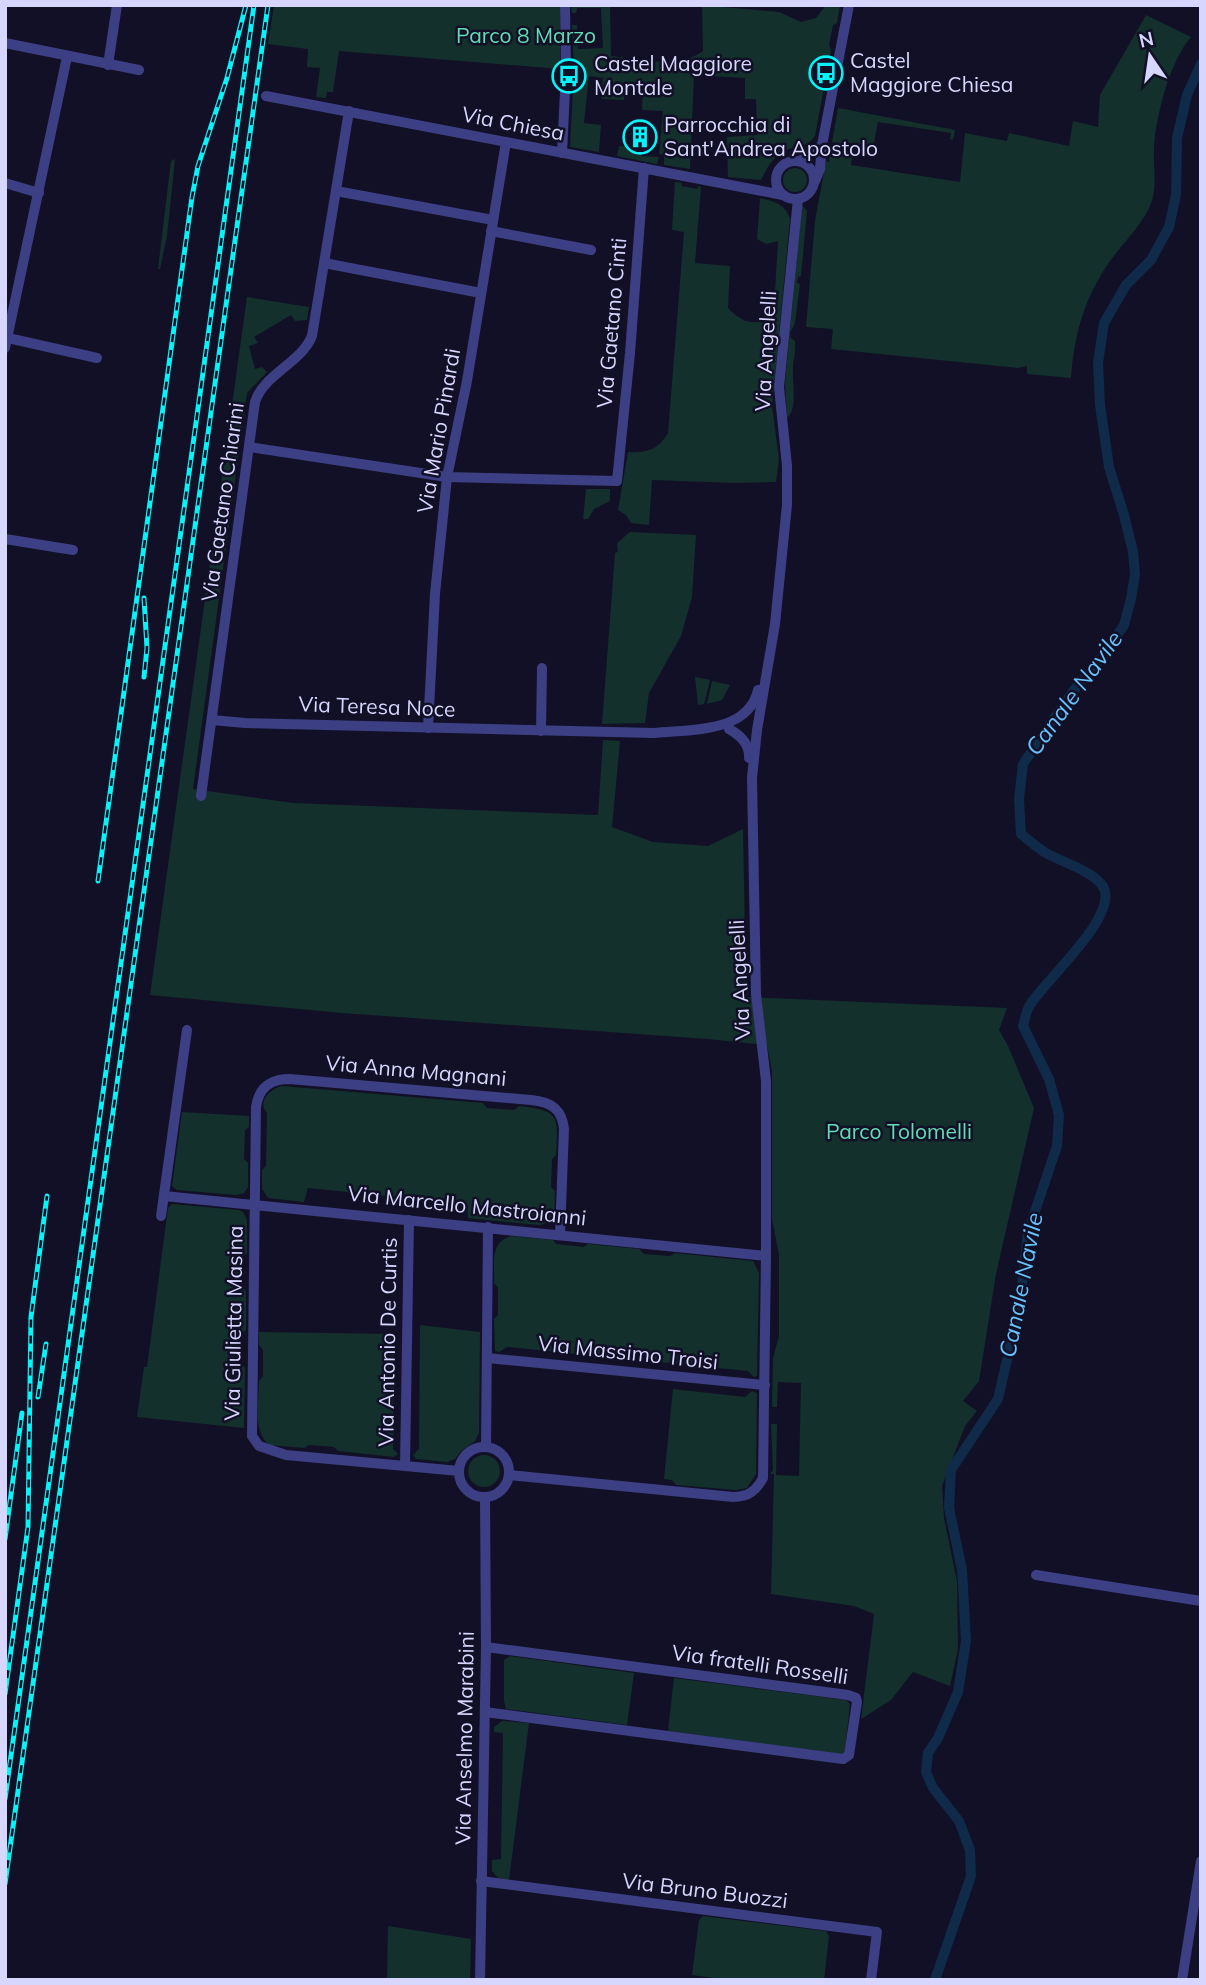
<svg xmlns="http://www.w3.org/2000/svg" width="1206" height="1985" font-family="Mulish,sans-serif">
  <rect width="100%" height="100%" fill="#121026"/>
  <g fill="#13302c">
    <path d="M274,5h286v64l-221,-18 -6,41h-6l-1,6 -10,-1 4,-29 -13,-1 1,-18 -40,-5z"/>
    <path d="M571,5h39l1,51c30,3 66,14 92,-5l-1,-46 77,7 22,10 15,-4 10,-13h14l-3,18 -4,2 -4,20 2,5 -16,86c-12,16 -19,7 -34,17 -10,5 -15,18 -20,27l-33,-3 -1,-40 30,-2 -1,-36h-11v-21l-51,-3 -4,94 -26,-4v-10l-5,-1 4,-43 -21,-1 1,-28h-17l-2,18 -23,-1 2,-21 -14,-2 -5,47 17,2 -2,27 -29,-5 4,-78 -2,-44h5l1,24 25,-1 -2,-40h-24l-1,5h-4z"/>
    <path d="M1146,15l45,22c-21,24 -35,78 -37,110 -1,18 3,36 -2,54 -9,25 -32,44 -46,66 -23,35 -32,70 -35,111l-44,-4v-8l-9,2 -187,-19 2,-20 -27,-2 9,-106 11,-60 3,1 1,-9 22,3 -1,9 109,17 5,-49 42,8 2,-8 60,13 4,-25 25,6 2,-32z"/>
    <path d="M838,108l117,22 -2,10 -3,-1 1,-6 -73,-11 -5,26 -41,-6z"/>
    <path d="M619,146l22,1v9l18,1 -2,7 -40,-8z"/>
    <path d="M175,159l-8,77 -7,33h-2l13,-108z"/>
    <circle cx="795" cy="180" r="12"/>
    <path d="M675,182l7,1 -1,3 16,3 1,-3 3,1 -6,76 35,3 -2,42c16,17 33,21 46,0l4,-67 -12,3 -9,-5 3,-41c16,4 25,6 30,21l-18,187 7,53 -3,23 -42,1 -82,-3 -3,45 -18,-2 -5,-8 -8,-5 10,-58c19,1 30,-2 40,-19l16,-201 -12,-2z"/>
    <path d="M802,205l5,6 -6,65 -3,1 -1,6 3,1 -5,39 -5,10 1,5 4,3c1,13 -2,17 -2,28 -1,15 5,39 -6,49l-2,-36z"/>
    <path d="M247,297l62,10 -2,13 -12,1 -4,-6 -37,22 4,6 -9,3 6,23 7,-2 5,5 -20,21 -54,396 100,14 305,12 5,-75 17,1 -8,86 41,15 55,4 35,-17 3,168 261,11 -8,22 9,16 26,62 -38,166 -17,107 -16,20 14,10 -12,15 -23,60 2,32 13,63 1,68 -8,37 -37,-14 -22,28 -30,19 13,-105 -20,-8 -83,-12 3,-120h-4l3,-4 -2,-46h6l-1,51 23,1 2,-93 -23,-1 -1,25h-5l1,-49 6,-22v-81l-7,-36v-147l-5,-27 -59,-6 -366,-26 -192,-18z"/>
    <path d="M586,489h24v12l-16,8 -6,10h-5z"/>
    <path d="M630,532l66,3 -4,62 -11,39 -32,57 -4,30 -43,1 13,-171 3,-1 -1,-9z"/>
    <path d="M695,677l15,3 -6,24 -6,1z"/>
    <path d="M712,681l18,4 -8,15 -15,4z"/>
    <path d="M282,1086l201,17 4,5 27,2 5,-4c42,5 39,10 37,49l-4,4 -1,28 4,4c-1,15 3,32 -16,34l-71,-7 -1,-14 -159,-16 -4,14 -36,-4 -6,-9v-19l4,-4 1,-53c-10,-12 3,-24 15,-27z"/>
    <path d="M182,1112l67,4v11l-4,3 -1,29 4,4v24l-4,6 -8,2 -59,-5 -5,-4z"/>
    <path d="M172,1204l67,6 4,2 4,8v33l-4,4 -1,30 4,4v39l-5,4v29l4,5 -1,60 -107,-11 7,-50h3l21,-159z"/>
    <path d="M512,1236l41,4 3,4 28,3 4,-3 51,5 5,5 26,2 5,-3 78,8 6,12 -2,103 -3,1 -6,-6 -241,-24 -8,5 -4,-1 -1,-32 4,-4v-27l-4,-5c1,-19 -5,-41 18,-47z"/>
    <path d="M420,1325l60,7 -1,101 -4,8 -14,10 -6,8 -8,3 -31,-3 -3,-4 6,-6z"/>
    <path d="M259,1332l135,2 -1,115 5,5 -4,3 -56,-6 -4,-4 -25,-2 -5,3 -35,-3c-17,-15 -10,-44 -10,-64l4,-5v-26l-4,-5z"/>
    <path d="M673,1389l72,8 7,-6 5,2 -1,81 -9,14 -11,2 -60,-5 -4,-5 -8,-1z"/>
    <circle cx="484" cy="1471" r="16"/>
    <path d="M510,1656l124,17 -7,52 -121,-16 -2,-8v-41z"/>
    <path d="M674,1678l172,22 4,4 -5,46 -2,3 -5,1 -170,-23z"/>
    <path d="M502,1721l27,2 -20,157 -11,-2 -6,-7v-11l9,-1 2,-126 -9,-1v-5z"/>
    <path d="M703,1916l123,15 3,5 -5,44h-95l-37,-5 7,-55z"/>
    <path d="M388,1926l83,13 -1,41h-83z"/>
  </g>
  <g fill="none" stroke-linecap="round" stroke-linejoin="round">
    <path stroke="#102a4a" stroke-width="10" d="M935,1980l36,-104 -1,-26 -11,-29 -26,-33 -7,-16 2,-19 10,-15 20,-46 8,-51 -4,-71 -13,-62 2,-38 47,-71 22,-96 8,-71 29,-86 2,-31 -10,-36 -26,-53c2,-7 3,-15 7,-21 13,-23 93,-92 72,-120 -10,-14 -40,-23 -56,-32 -9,-5 -17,-13 -25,-19l-2,-35 4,-35 50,-73 28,-32 23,-34 7,-26 4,-25 -2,-22 -9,-37 -15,-48 -9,-62 -2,-42 6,-40 22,-38 25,-25 18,-33 7,-32 1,-57 10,-43 14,-31"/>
    <g stroke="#3c3f83" stroke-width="10">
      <path d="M5,43l134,27"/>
      <path d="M108,65l9,-60"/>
      <path d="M266,96l517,99"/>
      <path d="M562,153l4,-83 -1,-65"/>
      <circle cx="795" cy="180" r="19"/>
      <path d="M800,161l22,-16"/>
      <path d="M815,181l5,-12 2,-24 27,-140"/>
      <path d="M5,183l34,10"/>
      <path d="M336,191l157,29"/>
      <path d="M491,231l100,19"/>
      <path d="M324,263l157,30"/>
      <path d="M8,338l89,20"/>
      <path d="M5,348l62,-291"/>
      <path d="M249,447l198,30 170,4 13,-128 14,-185"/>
      <path d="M5,539l68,11"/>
      <path d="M212,720l33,3 409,10c35,-4 94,1 104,-43"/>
      <path d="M428,728l7,-134 12,-117 20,-96 39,-239"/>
      <path d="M729,729c11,6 21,15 20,29"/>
      <path d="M541,731l1,-63"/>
      <path d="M201,796l54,-394c9,-28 46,-39 57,-66l37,-225"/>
      <path d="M164,1196l602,60"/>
      <path d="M161,1216l26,-186"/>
      <path d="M487,1358l278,27"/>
      <path d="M486,1447l2,-220"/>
      <circle cx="484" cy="1472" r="25"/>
      <path d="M405,1466l4,-246"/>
      <path d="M459,1471l-173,-16 -27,-9 -7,-10 4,-329c3,-20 14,-28 34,-28l241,21c20,2 31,9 33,29l-4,105"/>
      <path d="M509,1475l224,22c15,0 23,-6 30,-19l3,-222v-175l-10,-87 -4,-216 5,-48 18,-106 12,-119v-39l-8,-79 19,-188"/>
      <path d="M1036,1575l165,26"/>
      <path d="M485,1712l358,47 6,-4 8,-53 -1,-4 -8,-3 -362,-48"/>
      <path d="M481,1881l396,51 -6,48"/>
      <path d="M480,1980l6,-333 -1,-150"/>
      <path d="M1182,1980l19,-119"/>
    </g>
    <defs>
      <g id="rail">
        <path d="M144,598l3,50 -3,29"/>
        <path d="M98,881l94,-684 6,-31 29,-88 19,-73"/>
        <path d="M38,1397l8,-53"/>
        <path d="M5,1539l17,-126"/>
        <path d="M5,1694l23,-167 3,-210 16,-121"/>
        <path d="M5,1799l249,-1794"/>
        <path d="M5,1884l263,-1879"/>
      </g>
    </defs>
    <use href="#rail" stroke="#08f3f8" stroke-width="5"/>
    <use href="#rail" stroke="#121026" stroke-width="2.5" stroke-dasharray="8" stroke-linecap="butt"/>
  </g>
  <defs>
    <symbol id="bus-ring" viewBox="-11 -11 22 22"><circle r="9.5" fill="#121026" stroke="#08f3f8" stroke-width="1.5"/><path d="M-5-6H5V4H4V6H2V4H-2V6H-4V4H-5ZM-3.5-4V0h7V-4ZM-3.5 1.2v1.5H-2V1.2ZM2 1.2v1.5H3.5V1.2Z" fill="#08f3f8"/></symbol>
    <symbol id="building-ring" viewBox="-11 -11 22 22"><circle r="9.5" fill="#121026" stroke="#08f3f8" stroke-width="1.5"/><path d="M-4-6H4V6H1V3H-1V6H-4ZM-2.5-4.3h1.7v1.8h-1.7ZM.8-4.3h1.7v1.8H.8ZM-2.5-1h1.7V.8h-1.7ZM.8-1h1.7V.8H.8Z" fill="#08f3f8"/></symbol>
  </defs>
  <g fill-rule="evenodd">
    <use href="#bus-ring" x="807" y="54" width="38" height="38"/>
    <use href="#bus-ring" x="550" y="57" width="38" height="38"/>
    <use href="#building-ring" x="621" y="118" width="38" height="38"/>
  </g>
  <g text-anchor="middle" stroke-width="5" stroke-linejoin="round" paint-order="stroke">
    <g font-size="21" fill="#63dcb4" stroke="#121026">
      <text x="526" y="43">Parco 8 Marzo</text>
      <text x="899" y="1139">Parco Tolomelli</text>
    </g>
    <g font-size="21" fill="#d7d6fe" stroke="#121026" text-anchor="start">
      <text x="850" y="68">Castel<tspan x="850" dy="24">Maggiore Chiesa</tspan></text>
      <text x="594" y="71">Castel Maggiore<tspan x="594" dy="24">Montale</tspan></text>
      <text x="664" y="132">Parrocchia di<tspan x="664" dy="24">Sant'Andrea Apostolo</tspan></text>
    </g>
    <g font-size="21" fill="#d7d6fe" stroke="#121026">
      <text transform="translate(513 124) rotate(11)" y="7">Via Chiesa</text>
      <text transform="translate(612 323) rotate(-85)" y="7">Via Gaetano Cinti</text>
      <text transform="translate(766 351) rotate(-87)" y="7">Via Angelelli</text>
      <text transform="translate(439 431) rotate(-80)" y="7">Via Mario Pinardi</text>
      <text transform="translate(223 502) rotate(-82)" y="7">Via Gaetano Chiarini</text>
      <text transform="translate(377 707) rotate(2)" y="7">Via Teresa Noce</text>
      <text transform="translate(740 980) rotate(-93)" y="7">Via Angelelli</text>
      <text transform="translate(416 1071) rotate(5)" y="7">Via Anna Magnani</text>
      <text transform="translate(467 1206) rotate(6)" y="7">Via Marcello Mastroianni</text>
      <text transform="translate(234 1323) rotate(-89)" y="7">Via Giulietta Masina</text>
      <text transform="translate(388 1342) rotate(-89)" y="7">Via Antonio De Curtis</text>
      <text transform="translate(628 1353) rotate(6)" y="7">Via Massimo Troisi</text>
      <text transform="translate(760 1665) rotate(8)" y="7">Via fratelli Rosselli</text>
      <text transform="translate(465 1738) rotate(-89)" y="7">Via Anselmo Marabini</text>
      <text transform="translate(705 1891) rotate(7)" y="7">Via Bruno Buozzi</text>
    </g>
    <g font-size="23" font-style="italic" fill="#67c2fb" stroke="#121026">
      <text transform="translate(1074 693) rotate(-54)" y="8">Canale Navile</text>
      <text transform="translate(1021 1285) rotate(-79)" y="8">Canale Navile</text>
    </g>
  </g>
  <rect width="1206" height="1985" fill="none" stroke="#d7d6fe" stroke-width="14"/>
  <g transform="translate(1150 56) rotate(347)" stroke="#121026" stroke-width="5" paint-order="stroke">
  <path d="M0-5L12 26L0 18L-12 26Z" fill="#d7d6fe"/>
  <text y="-10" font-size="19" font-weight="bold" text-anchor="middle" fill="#d7d6fe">N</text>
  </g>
</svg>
